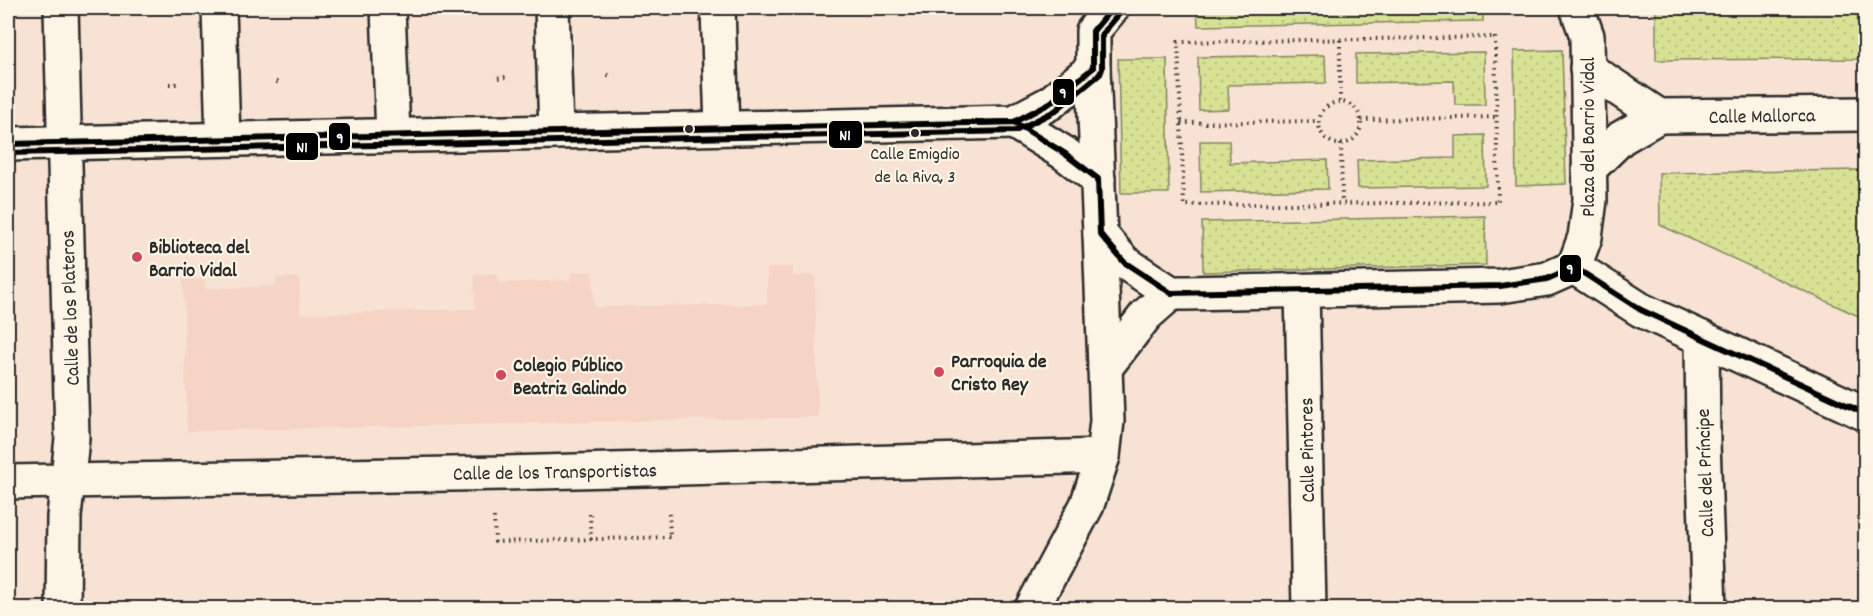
<svg xmlns="http://www.w3.org/2000/svg" width="1873" height="616" font-family="Dekko,sans-serif">
  <defs>
    <pattern id="park-dots" width="8" height="8" patternUnits="userSpaceOnUse" patternTransform="scale(1.5)"><rect width="8" height="8" fill="#d7e295"/><path d="M2 2h.1M6 6h.1" fill="none" stroke="#b9c281" stroke-width="1.8" stroke-linecap="round"/></pattern>
  </defs>
  <rect width="100%" height="100%" fill="#f8e2d3"/>
  <filter id="ink" filterUnits="userSpaceOnUse"><feTurbulence type="fractalNoise" baseFrequency=".0167" numOctaves="2"/><feDisplacementMap in="SourceGraphic" scale="12" xChannelSelector="R" yChannelSelector="G"/><feConvolveMatrix kernelMatrix="1 2 1 2 8 2 1 2 1" color-interpolation-filters="sRGB"/></filter>
  <g filter="url(#ink)">
    <path fill="#f5d4c6" d="M793,267v9l22,-1 3,142 -631,14 -4,-152h21l1,10 71,-3v-8l23,-1 1,37 175,-5 -1,-35 24,-1 1,10 71,-3 1,-8h22l1,35 173,-3v-36z"/>
    <g fill="url(#park-dots)" stroke="#818660" stroke-width="1.5">
      <path d="M1197,8h286v13l-285,5z"/>
      <path d="M1656,8h209v51l-209,1z"/>
      <path d="M1562,50l4,134 -50,2 -2,-135z"/>
      <path d="M1484,52l1,53h-30l-1,-24 -98,2v-29z"/>
      <path d="M1325,55l1,28 -98,2 1,24 -30,1 -1,-53z"/>
      <path d="M1118,59h49l2,134h-48z"/>
      <path d="M1485,135l1,51 -128,2 -1,-28 98,-2v-22z"/>
      <path d="M1200,141h29l1,22 97,-3 1,29 -127,3z"/>
      <path d="M1865,170v149l-205,-94 -1,-52z"/>
      <path d="M1485,216l1,49 -283,7 -1,-50z"/>
    </g>
    <g fill="none" stroke-linecap="round" stroke-linejoin="round">
      <defs>
        <g id="street">
          <path d="M61,8l11,430 -8,79 -1,91"/>
          <path d="M219,8l4,131"/>
          <path d="M388,8l5,127"/>
          <path d="M552,8l4,123"/>
          <path d="M718,8l4,120"/>
          <path d="M1587,68l72,48"/>
          <path d="M1589,169l32,-31 38,-22 207,-2"/>
          <path d="M1302,291l7,317"/>
          <path d="M1702,338l1,105 6,165"/>
          <path d="M1105,368l41,-53 25,-22"/>
          <path d="M8,482l497,-9 598,-17"/>
          <path d="M1032,608l55,-103 16,-49 4,-35 -7,-187"/>
        </g>
        <g id="secondary">
          <path d="M1112,8l-19,23v37l7,166 24,28 47,31h15l314,-7 47,-7 27,-12 11,-30 5,-37 -3,-164 -10,-28"/>
          <path d="M1014,122l50,31 34,26"/>
          <path d="M8,144l1006,-22 36,-19 43,-35"/>
          <path d="M1574,267l67,43 225,104"/>
        </g>
      </defs>
      <use href="#street" stroke="#2b2b2b" stroke-width="38"/>
      <use href="#secondary" stroke="#2b2b2b" stroke-width="38"/>
      <g stroke="#2b2b2b" stroke-width="4" stroke-dasharray="1.5 4.5" stroke-linecap="butt">
        <path d="M1495,37l3,165 -314,3 -6,-163z"/>
        <path d="M1340,40v61"/>
        <path d="M607,75h4"/>
        <path d="M498,78l8,-1"/>
        <path d="M276,82h4"/>
        <path d="M169,84h8"/>
        <circle cx="1340" cy="123" r="21"/>
        <path d="M1361,120l136,-3"/>
        <path d="M1181,123l138,-2"/>
        <path d="M1341,144l1,59"/>
        <path d="M590,514l1,26"/>
        <path d="M494,517l1,25 175,-5 -1,-25"/>
      </g>
      <use href="#street" stroke="#fcf5e5" stroke-width="33"/>
      <use href="#secondary" stroke="#fcf5e5" stroke-width="33"/>
      <defs>
        <g id="bus-1">
          <path d="M967,123l47,-1 36,-19 43,-35v-37l19,-23"/>
          <path d="M8,144l1006,-22 50,31 34,26 2,55 24,28 47,31 329,-7 47,-7 27,-12 67,43 225,104"/>
        </g>
        <path id="bus-2" d="M8,153l1007,-22 40,-20 45,-37 2,-5v-35l17,-20"/>
      </defs>
      <use href="#bus-1" stroke="#fcf5e5" stroke-width="10"/>
      <use href="#bus-2" stroke="#fcf5e5" stroke-width="10"/>
      <use href="#bus-1" stroke="#000" stroke-width="6"/>
      <use href="#bus-2" stroke="#000" stroke-width="6"/>
    </g>
  </g>
  <g fill="#2b2b2b" stroke="#fcf5e5" stroke-width="2">
    <circle cx="689" cy="129" r="5"/>
    <circle cx="915" cy="133" r="5"/>
  </g>
  <g fill="#d1495b" stroke="#fcf5e5" stroke-width="2">
    <circle cx="137" cy="257" r="6"/>
    <circle cx="939" cy="372" r="6"/>
    <circle cx="501" cy="375" r="6"/>
  </g>
  <g text-anchor="middle" stroke-width="4.5" stroke-linejoin="round" paint-order="stroke">
    <g font-size="18" fill="#2b2b2b" stroke="#fcf5e5">
      <text x="915" y="159">Calle Emigdio<tspan x="915" dy="23">de la Riva, 3</tspan></text>
    </g>
    <g font-size="20" fill="#2b2b2b" stroke="#fcf5e5">
      <text transform="translate(1762 115) rotate(-1)" y="7">Calle Mallorca</text>
      <text transform="translate(1587 137) rotate(-90)" y="7">Plaza del Barrio Vidal</text>
      <text transform="translate(69 308) rotate(-92)" y="7">Calle de los Plateros</text>
      <text transform="translate(1306 450) rotate(-91)" y="7">Calle Pintores</text>
      <text transform="translate(555 471) rotate(-1)" y="7">Calle de los Transportistas</text>
      <text transform="translate(1704 473) rotate(-92)" y="7">Calle del Príncipe</text>
    </g>
    <g font-size="20" font-weight="bold" fill="#2b2b2b" stroke="#fcf5e5" text-anchor="start">
      <text x="149" y="253">Biblioteca del<tspan x="149" dy="23">Barrio Vidal</tspan></text>
      <text x="951" y="367">Parroquia de<tspan x="951" dy="23">Cristo Rey</tspan></text>
      <text x="513" y="371">Colegio Público<tspan x="513" dy="23">Beatriz Galindo</tspan></text>
    </g>
  </g>
  <g stroke="#fcf5e5" stroke-width="2">
    <rect x="1052" y="78" width="23" height="28" rx="6" fill="#000"/>
    <rect x="828" y="120" width="35" height="29" rx="6" fill="#000"/>
    <rect x="328" y="122" width="23" height="29" rx="6" fill="#000"/>
    <rect x="285" y="132" width="34" height="29" rx="6" fill="#000"/>
    <rect x="1559" y="254" width="23" height="29" rx="6" fill="#000"/>
  </g>
  <g font-size="16" text-anchor="middle" font-weight="bold" fill="#fff">
    <text x="1063" y="98">9</text>
    <text x="845" y="140">N1</text>
    <text x="340" y="143">9</text>
    <text x="302" y="152">N1</text>
    <text x="1570" y="274">9</text>
  </g>
  <rect width="1873" height="616" fill="none" stroke="#fcf5e5" stroke-width="30"/>
  <rect x="15" y="15" width="1843" height="586" fill="none" stroke="#2b2b2b" stroke-width="2" filter="url(#ink)"/>
</svg>
